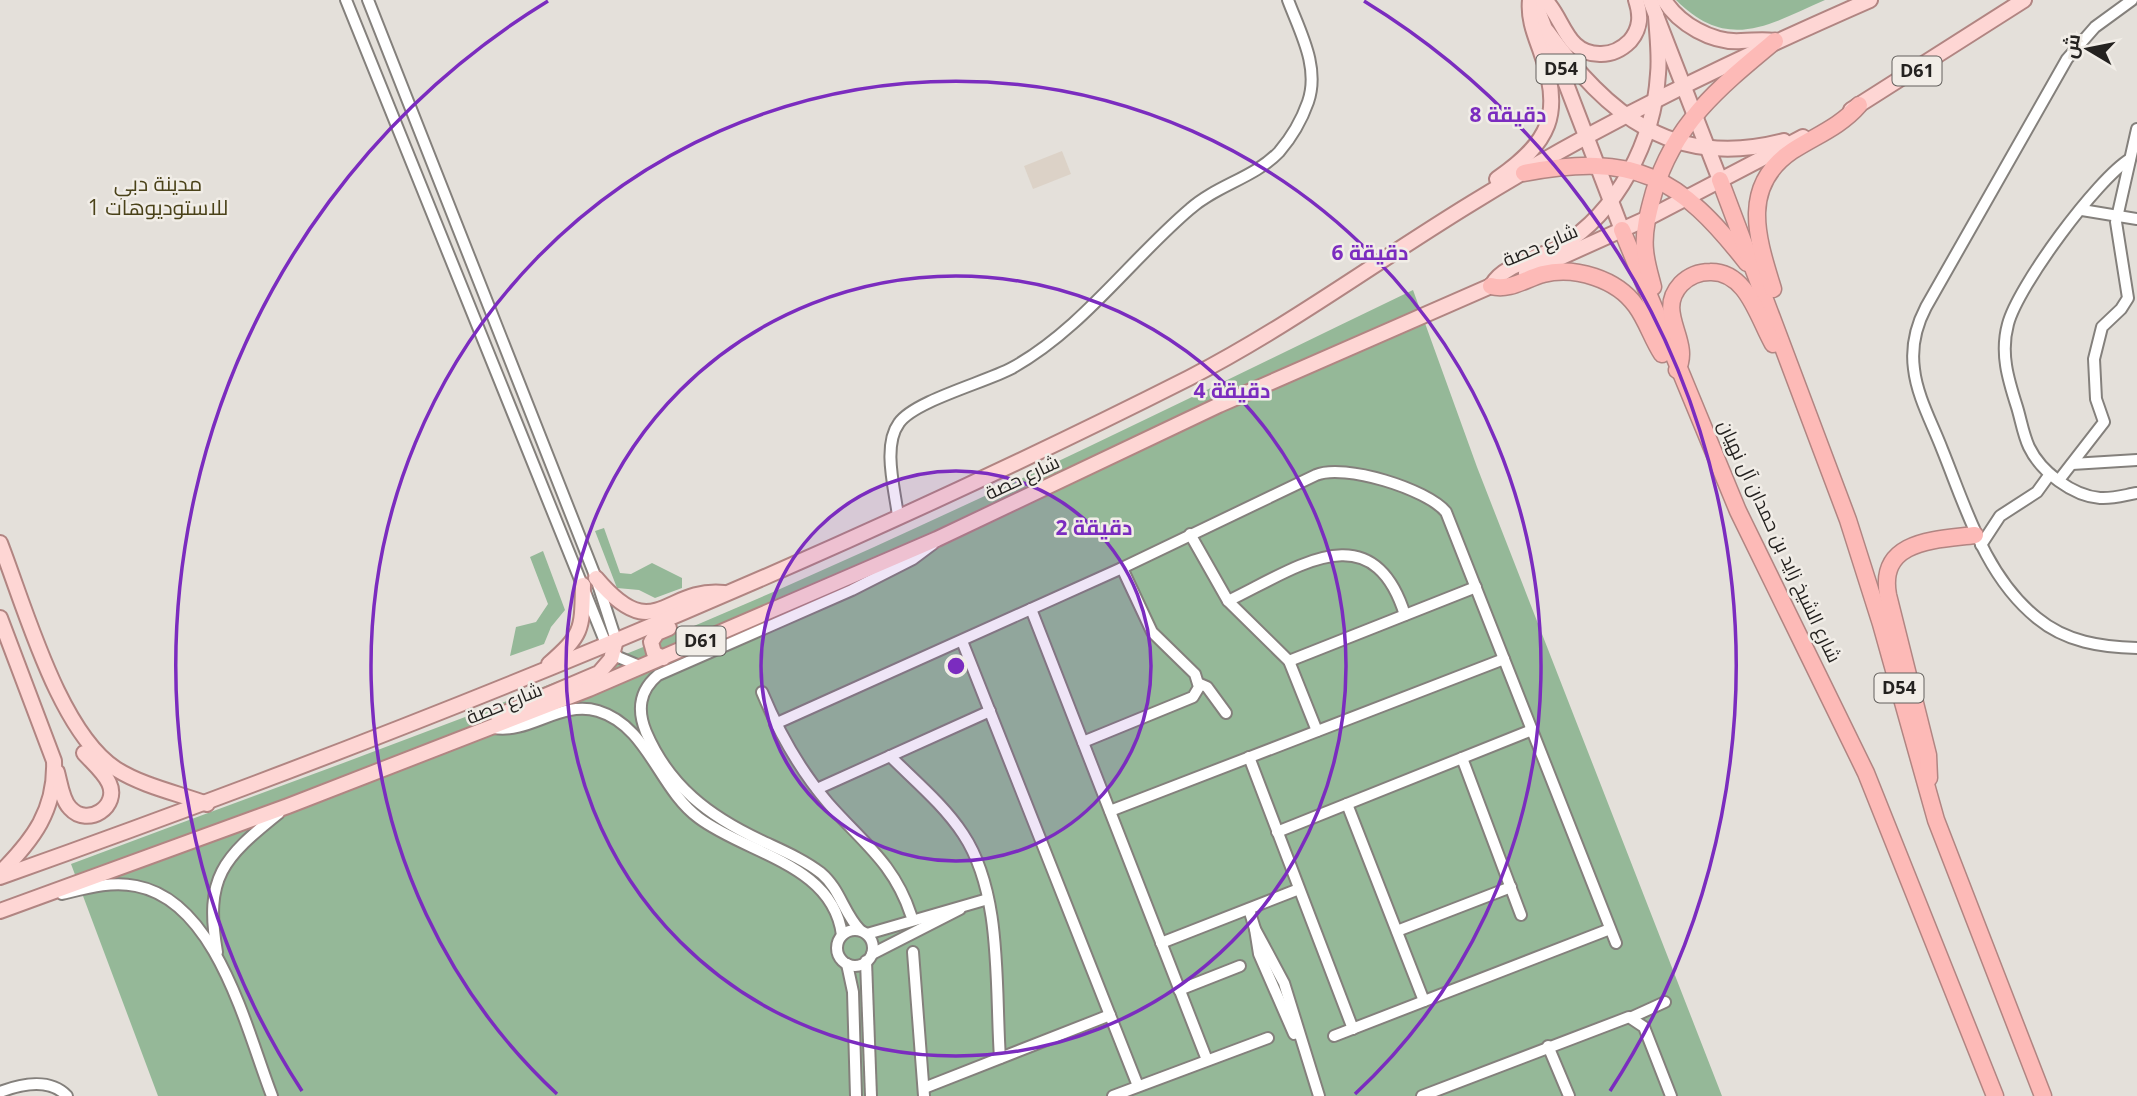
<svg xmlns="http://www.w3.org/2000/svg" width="2137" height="1096" font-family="'Open Sans',Cairo,sans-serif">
  <rect width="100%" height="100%" fill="#e4e0da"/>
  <path fill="#dcd2c7" d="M1062,151l9,23 -38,15 -9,-23z"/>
  <g fill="#95b898">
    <path d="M1676,0h149c-57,25 -97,52 -149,0z"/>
    <path d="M1413,290l64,177 245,629h-1564l-87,-232c240,-90 483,-175 718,-279 211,-93 417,-195 624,-295z"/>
    <path d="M604,528l16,45 11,1 21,-11 30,15v10l-27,10 -16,-8 -22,-2 -22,-57z"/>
    <path d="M543,551l22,59 -14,17 -7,17 -34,12 6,-29 20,-5 12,-18 -18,-47z"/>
  </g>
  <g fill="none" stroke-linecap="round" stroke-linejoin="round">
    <defs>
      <g id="minor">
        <path d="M346,0l260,644 12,13 24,10"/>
        <path d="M368,0l228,578 20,62"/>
        <path d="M2132,0l-37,27 -28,32 -141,248c-10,19 -15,40 -12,62 3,27 18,54 28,80 24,59 43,127 95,169 29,24 64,29 100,30"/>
        <path d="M2130,159c-33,20 -112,127 -122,165 -8,29 0,55 9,83 4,13 6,27 12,40 12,25 44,49 71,51 13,1 25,-3 37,-5"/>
        <path d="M2082,210l55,9"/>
        <path d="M2072,464l65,-4"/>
        <path d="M2059,480l45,-58 -8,-23 -2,-40 8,-32 19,-18 7,-11 -12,-76 21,-93"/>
        <path d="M898,516c-3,-26 -16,-70 1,-93 15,-22 87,-41 113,-55 70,-39 118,-108 178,-159 27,-24 64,-31 89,-57 12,-14 23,-33 29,-50 12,-35 -8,-70 -20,-102"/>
        <path d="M1190,534l38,67 61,60 28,70"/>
        <path d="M1981,545l19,-29 37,-24 13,-18"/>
        <path d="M1228,601c67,-32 144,-91 177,14"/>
        <path d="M1031,609l176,451"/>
        <path d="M962,641l176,445"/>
        <path d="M1289,661l187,-74"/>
        <path d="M1200,684l7,3 19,26"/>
        <path d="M762,692c17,41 37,77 66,111 34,39 66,60 83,112"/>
        <path d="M775,724l347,-156 194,-93c28,-12 111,14 130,37l170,431"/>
        <path d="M494,728c36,6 66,-28 104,-17 50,15 61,78 101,107 48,36 134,46 143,117"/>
        <path d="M1083,742l110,-45 6,-10 -4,-13 -43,-42 -30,-64"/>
        <path d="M890,756c25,25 54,49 73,78 40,60 32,154 37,224"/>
        <path d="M1249,757l104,272"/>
        <path d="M1462,758l59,157"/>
        <path d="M817,789l173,-78"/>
        <path d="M1347,804l77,197"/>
        <path d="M1110,811l394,-152"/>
        <path d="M1277,832l255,-102"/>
        <path d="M62,894c25,-6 49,-13 74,-8 81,15 110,143 136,210"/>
        <path d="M1249,909l6,20 29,54 35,113"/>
        <path d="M1255,929l4,25 35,80"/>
        <path d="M860,930c-16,-16 -20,-41 -39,-57 -18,-14 -40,-23 -61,-33 -51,-24 -91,-54 -114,-108 -9,-22 -7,-41 12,-57l194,-85 61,-31 20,-15"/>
        <circle cx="855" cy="948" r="18"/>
        <path d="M1397,931l114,-44"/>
        <path d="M867,934l121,-35"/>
        <path d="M1161,943l138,-54"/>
        <path d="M217,952c-13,-75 6,-94 62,-139"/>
        <path d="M913,952l11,144"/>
        <path d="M872,954l88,-45"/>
        <path d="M866,961l5,135"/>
        <path d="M847,964l6,28 3,104"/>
        <path d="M1179,990l61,-24"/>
        <path d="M1632,1017l33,-15"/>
        <path d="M1334,1036l276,-107"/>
        <path d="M1548,1046l21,50"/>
        <path d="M924,1088l186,-73"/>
        <path d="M0,1092c21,-8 50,-14 67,4"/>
        <path d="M1113,1096l155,-58"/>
        <path d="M1422,1096l207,-79 15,10 27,69"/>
      </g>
      <g id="major">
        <path d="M1534,0l88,230"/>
        <path d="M1545,0c19,19 21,55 56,54 11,0 21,-5 29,-13 11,-13 11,-26 6,-41"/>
        <path d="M1650,0l70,180"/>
        <path d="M1664,0c15,24 48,43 77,41 12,0 21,-2 33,0"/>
        <path d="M1547,31c61,84 126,139 237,110"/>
        <path d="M1851,110l173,-110"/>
        <path d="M1497,179c52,-36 67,-65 44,-127 -6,-17 -13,-33 -11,-52"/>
        <path d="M1526,273l122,-55 155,-81"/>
        <path d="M1492,285c11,-21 49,-27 69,-39 57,-34 93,-106 97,-172 2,-19 -1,-39 -2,-59"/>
        <path d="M0,543c25,64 59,189 116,226 27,17 61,24 91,35"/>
        <path d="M596,578c59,70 68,9 128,15"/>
        <path d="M0,618l54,143c2,49 -21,79 -54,112"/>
        <path d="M663,658l-9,-5 -3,-11 6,-9 12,-5"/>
        <path d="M549,664c34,-30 33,-34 34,-79"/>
        <path d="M498,716l101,-43 12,-14 5,-19"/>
        <path d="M57,772c3,11 5,28 13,36 18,20 50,-2 39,-25 -5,-11 -17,-21 -25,-30"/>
        <path d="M0,877c405,-144 805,-305 1189,-499 99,-51 188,-117 283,-175 127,-79 261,-143 398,-203"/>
        <path d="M0,911l288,-105 301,-117 348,-150 282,-134 281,-123"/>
      </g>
      <g id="highway">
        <path d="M1524,173c111,-21 155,3 223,90"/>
        <path d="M1720,180l128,340 33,104 55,196 107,276"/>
        <path d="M1622,230l116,281 128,262 129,323"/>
        <path d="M1491,286c19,5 34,-7 52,-12 32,-8 74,5 93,32 11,15 16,33 26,48"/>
        <path d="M1653,287c-3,-12 -7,-24 -8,-37 -2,-19 4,-40 9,-58 20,-69 68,-107 121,-151"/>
        <path d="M1773,289c-15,-49 -34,-102 19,-138 23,-15 48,-24 67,-46"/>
        <path d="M1677,370c16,-29 -23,-57 4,-86 8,-8 18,-12 29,-12 37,-1 48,46 63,72"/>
        <path d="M1929,778l-1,-23 -40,-160c-10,-56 49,-55 87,-60"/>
      </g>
    </defs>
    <use href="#minor" stroke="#84807c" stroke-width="14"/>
    <use href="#major" stroke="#b18582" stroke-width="18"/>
    <use href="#highway" stroke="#b18582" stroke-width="19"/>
    <use href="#minor" stroke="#fff" stroke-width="10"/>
    <use href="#major" stroke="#fed6d4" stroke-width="14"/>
    <use href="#highway" stroke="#fdbab7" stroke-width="16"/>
  </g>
  <circle cx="956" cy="666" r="195" fill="#7b2cbf" fill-opacity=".12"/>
  <g fill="none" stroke="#7b2cbf" stroke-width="3.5">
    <circle cx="956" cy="666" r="195"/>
    <circle cx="956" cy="666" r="390"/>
    <path d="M557 1094A585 585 0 1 1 1355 1094"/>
    <path d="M302 1091A780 780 0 0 1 548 1M1364 1A780 780 0 0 1 1610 1091"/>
  </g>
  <g text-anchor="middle" stroke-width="5" stroke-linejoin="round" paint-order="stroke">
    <g fill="#f1ede7" stroke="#625f5c" stroke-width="2">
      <rect x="1536.5" y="54.5" width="49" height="29" rx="5"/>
      <rect x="1892.5" y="56.5" width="49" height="29" rx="5"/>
      <rect x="676.5" y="626.5" width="49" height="29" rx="5"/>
      <rect x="1874.5" y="673.5" width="49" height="29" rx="5"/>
    </g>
    <g font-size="18" font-weight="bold" fill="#242220">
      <text x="1561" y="75">D54</text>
      <text x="1917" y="77">D61</text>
      <text x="701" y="647">D61</text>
      <text x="1899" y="694">D54</text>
    </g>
    <g font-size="19" fill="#242220" stroke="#f1ede7">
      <text transform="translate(1540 245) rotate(-23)" y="7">شارع حصة</text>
      <text transform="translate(1022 477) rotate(-25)" y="7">شارع حصة</text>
      <text transform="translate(1780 541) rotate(65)" y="7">شارع الشيخ زايد بن حمدان آل نهيان</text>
      <text transform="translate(504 703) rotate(-22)" y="7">شارع حصة</text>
    </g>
    <g font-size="21" fill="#4a4219" stroke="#f1ede7">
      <text x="158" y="191">مدينة دبي<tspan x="158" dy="24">للاستوديوهات 1</tspan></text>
    </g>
  </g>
  <circle cx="956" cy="666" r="10" fill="#7b2cbf" stroke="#f1ede7" stroke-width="3.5"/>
  <g font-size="21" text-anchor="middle" font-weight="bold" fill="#7b2cbf" stroke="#f1ede7" stroke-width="5" stroke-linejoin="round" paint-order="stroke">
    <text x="1508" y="122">8 دقيقة</text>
    <text x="1370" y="260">6 دقيقة</text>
    <text x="1232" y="398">4 دقيقة</text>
    <text x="1094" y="535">2 دقيقة</text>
  </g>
  <g transform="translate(2088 49) rotate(280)" stroke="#f1ede7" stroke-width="5" paint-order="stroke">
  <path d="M0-5L12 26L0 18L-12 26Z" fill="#242220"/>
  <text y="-10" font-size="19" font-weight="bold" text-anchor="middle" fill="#242220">ش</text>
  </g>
</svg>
